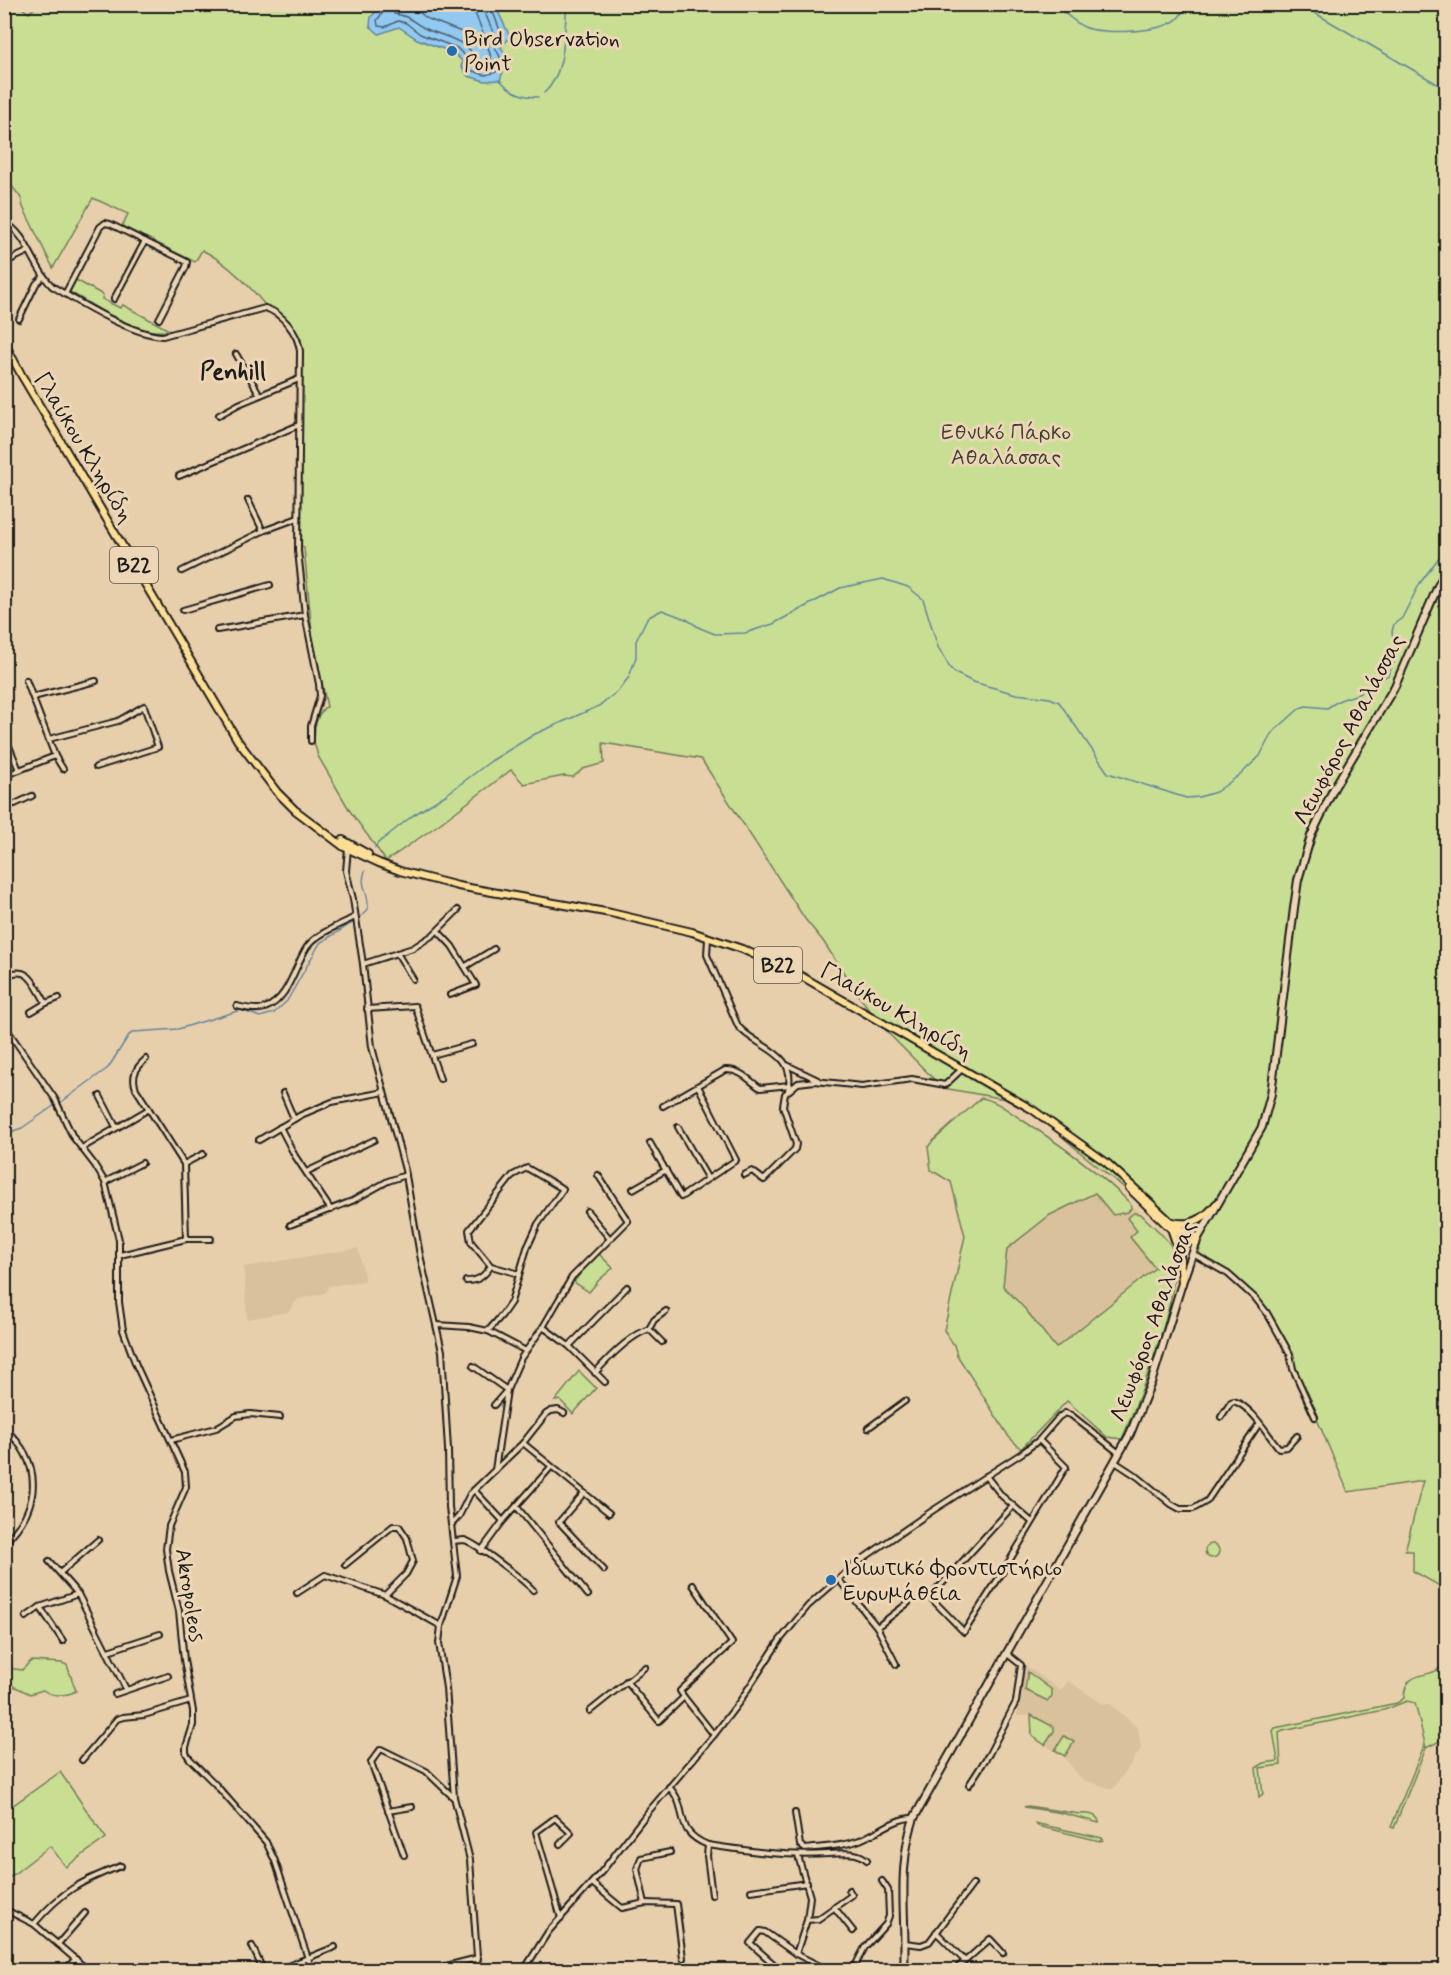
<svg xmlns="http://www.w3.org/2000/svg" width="1451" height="1975" font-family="Mynerve,sans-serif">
  <rect width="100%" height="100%" fill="#e8cfac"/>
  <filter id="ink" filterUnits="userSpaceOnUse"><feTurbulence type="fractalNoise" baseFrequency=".0167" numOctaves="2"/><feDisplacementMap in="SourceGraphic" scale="12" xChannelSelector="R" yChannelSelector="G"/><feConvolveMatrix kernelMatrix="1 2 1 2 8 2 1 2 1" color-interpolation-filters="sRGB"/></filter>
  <g filter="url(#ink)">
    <g fill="#d9c19b">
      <path d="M1096,1192l17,23 12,-2 6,-5 -1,-5 11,11h-2l-2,17 -6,6 24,31 -99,81 -31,-40 -22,-23 4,-38 43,-33 20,-9z"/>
      <path d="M358,1248l7,33 -37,5 -2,7 -28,6 -10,13 -41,7 -3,-52z"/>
      <path d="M1024,1664l37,27 7,-10 35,23 6,-1 29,25 3,21 -28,40 -31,-9 -17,-22 -33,-22 -1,-21 -14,1z"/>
    </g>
    <g fill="#c7de93" stroke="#727d58" stroke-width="1.5">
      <path d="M32,4l1414,1v1587l-6,-6 -27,-15v-20h-8l18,-70 -75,11 -71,-167 -20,-27 -29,-26 -27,-17 -2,-3 1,-3 -119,-96 -59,-51 -79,-14 -54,-54 -31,-39 -35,-54 -18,-22 -104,-160 -98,-16 1,20 -21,6 -10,8 -9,-1 -40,8 -13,-14 -73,55 -52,36 -36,-50 -32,-55 -4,-14 1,-16 4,-11 5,-7 3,-1 -15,-74 -8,-85 -4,-3 1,-206c-10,-16 -20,-23 -34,-33 -5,-3 -9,-10 -13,-14 -14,-16 -34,-33 -52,-42l-7,12 -73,-36 6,-12 -35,-16 -40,70 -30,-61 -2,-9 -16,-21 -1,-172h14l11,8 5,-5z"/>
      <path d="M76,280l27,15 -1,4 18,9 3,-3 46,25c-31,8 -72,-23 -99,-38z"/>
      <path d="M981,1098c15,2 29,14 41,22 38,24 76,51 108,83l1,5 -3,4 -15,3 -18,-22 -45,22 -43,34 -4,37 22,23 31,39 99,-80 -25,-31 7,-6 -10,-13 7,-5 7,1c8,9 27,24 31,34 15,36 -34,153 -50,191l-15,-2 -40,-36 -46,48 -12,-12 -52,-82 -3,-10 -10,-15 21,-94 -14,-54 -20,-12 -3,-23 4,-5z"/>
      <path d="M597,1252l16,16 -14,12 -10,12 -15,-10z"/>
      <path d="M579,1371l17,17 -23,26 -13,-14 -5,1z"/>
      <circle cx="1212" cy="1551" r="7"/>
      <path d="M1446,1657v81l-20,10 -11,-45 -8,-2 -23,9 -101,21 -4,2 2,32 -21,3 3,26 -4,3 -3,-29 8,-5 14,-2 -5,-30 2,-3 122,-25 7,-5c1,-35 35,-13 42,-41z"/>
      <path d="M31,1661l31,2 5,2 9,26c-9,5 -24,6 -33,-1l-13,4 -25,-12v-6l3,-8 14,2z"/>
      <path d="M1028,1672l24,18v6l-4,5 -23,-11z"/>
      <path d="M1031,1715l23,12v4l-9,14 -13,-9z"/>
      <path d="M1064,1736l10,6 -9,14 -10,-6z"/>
      <path d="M1424,1746l2,2 -32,80 -3,-1z"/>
      <path d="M60,1772l46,66 -40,29 -16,-21 -45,35v-70z"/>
      <path d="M1028,1806l52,8c7,-1 19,0 19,9l-37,-10 -38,-6z"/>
      <path d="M1034,1823l68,15 1,2 -3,1 -62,-15z"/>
    </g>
    <path fill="#92c9f1" stroke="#63849c" stroke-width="1.5" d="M382,5h113l15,32 -9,11c10,10 3,20 -1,32l-15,1 -17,-5 -7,-10 2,-4 -9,-9 -37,-14 -18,-12 -20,7 -9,-8 1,-9z"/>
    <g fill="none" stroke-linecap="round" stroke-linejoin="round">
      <g stroke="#4b6171" stroke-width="1.5">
        <path d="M386,4l-1,6 -8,10 1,6 7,1 13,-6 8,2 14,11 37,14 11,11 2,11 15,5 11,-3 5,-13 -6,-12 7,-11 -12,-32"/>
        <path d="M394,4v10c14,1 19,8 30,14 21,10 47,11 53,36l8,3 5,-1 2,-5 -4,-14 6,-13 -10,-23 -1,-7"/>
        <path d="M403,4l13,6 12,9 36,14 13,10 6,-10 -8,-20 -1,-9"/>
      </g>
      <g stroke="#63849c" stroke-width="1.5">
        <path d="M936,4l38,3 26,-3"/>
        <path d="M1049,4c14,4 22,17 35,23 18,8 82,6 95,-10 3,-3 5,-9 6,-13"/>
        <path d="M1292,4l16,5 138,80"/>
        <path d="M500,80c11,12 22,17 38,17"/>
        <path d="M544,93c22,-19 20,-61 23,-89"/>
        <path d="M375,848l3,-5 34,-27 35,-22 44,-33 44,-27 64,-28 19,-15 11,-14 7,-20v-16l11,-23 15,-8 24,9 14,9 15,6 30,-1 28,-9 67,-36 43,-9 25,8 15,12 15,48 12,21 5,5 18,9 43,12 34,4 9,4 49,71 78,25 13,-1 17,-5 25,-18 19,-18 11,-22 29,-26 6,-2 21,2 13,-8 18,-6 30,-19 11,-24 -1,-7 -4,-2 -2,-10 2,-8 8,-6 18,-35 26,-35"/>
        <path d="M60,1103l48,-35 21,-33 5,-3 44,-3 63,-19 19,7 14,-4 13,-12 33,-58 40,-25 8,-9c2,-18 -9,-21 -3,-38"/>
        <path d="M4,1134l18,-6 33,-23"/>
      </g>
      <defs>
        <g id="street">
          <path d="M4,222c24,12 29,46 48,64 28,17 80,49 111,50l102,-28c17,5 33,25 35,43l-2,200 7,64 14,69 1,12 -9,30v15"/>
          <path d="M4,263l25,-12"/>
          <path d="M65,294l35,-67 5,-4 5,1 77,38 -1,5 -27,52"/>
          <path d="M114,299l31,-58"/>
          <path d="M19,319l17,-35 7,-7"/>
          <path d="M236,354l24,41"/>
          <path d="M219,415l20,-11 60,-25"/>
          <path d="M179,476l120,-51"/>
          <path d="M248,500l15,31"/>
          <path d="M182,571l81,-40 35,-13"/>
          <path d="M183,610l87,-25"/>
          <path d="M217,630l88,-15"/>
          <path d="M26,680l29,76 8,13"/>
          <path d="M33,697l63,-16"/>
          <path d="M4,734l15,36"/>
          <path d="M49,739l69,-18 26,-15 14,41 -62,20"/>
          <path d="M4,776l51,-20"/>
          <path d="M15,804l17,-8"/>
          <path d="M348,848l-2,23 7,28 10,65 9,83 33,123 15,85 22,96 6,98 1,58 8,69 -16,50 -2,17 7,45 8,109 16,63 8,110"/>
          <path d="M438,931l14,15 24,39 -26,10"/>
          <path d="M708,938l-1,17 31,71c17,22 60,25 50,64"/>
          <path d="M397,953l16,26"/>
          <path d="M363,964l50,-16 20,-13 25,-25"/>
          <path d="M466,966l28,-17"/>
          <path d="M4,977c25,-14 30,7 42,26"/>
          <path d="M237,1006c8,2 19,5 28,2 24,-9 29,-41 42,-61 10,-14 33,-22 48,-30"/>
          <path d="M367,1009l48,-3 25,73"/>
          <path d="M31,1012l15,-9 13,-5"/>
          <path d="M4,1025l51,74 18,38 21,27 11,18 14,58v62l4,28 13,35 49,107 1,15 -17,39 -3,23 3,22 10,40 5,49 9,51v14l-7,22v6l4,6 26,26 50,57 9,19 37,109"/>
          <path d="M432,1055l40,-11"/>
          <path d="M146,1059c-10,9 -15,16 -10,30l48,75 2,75"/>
          <path d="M787,1065l31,15"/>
          <path d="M283,1093l11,26"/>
          <path d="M100,1096l16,31"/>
          <path d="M663,1106l62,-36c15,-1 24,10 35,18l30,-3"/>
          <path d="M280,1127l15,29 36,54"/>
          <path d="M678,1127l30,52"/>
          <path d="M259,1140l42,-25 31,-13 52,-10"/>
          <path d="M650,1143l31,54 55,-37 -38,-74"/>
          <path d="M82,1148l67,-39"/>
          <path d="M184,1164l19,-10"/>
          <path d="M306,1172l68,-32"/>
          <path d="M744,1175l8,-4 12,9 31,-31 1,-5 -13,-38 2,-12 13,-11 17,-2 47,5 50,-7 33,6 17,-16"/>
          <path d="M105,1182l37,-19"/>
          <path d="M633,1189l33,-19"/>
          <path d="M587,1211l23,28"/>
          <path d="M290,1225l62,-24 36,-20 18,-6"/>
          <path d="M1193,1254l35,20 28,25 11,14 23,41 3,15 22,48"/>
          <path d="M120,1255l66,-16h25"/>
          <path d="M466,1281c13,0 18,-5 25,-15l28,8"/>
          <path d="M437,1325l32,2 19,4 38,20"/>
          <path d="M543,1327l26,19 36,36"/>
          <path d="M649,1329l5,-9 12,-9"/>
          <path d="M488,1331l14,-16 9,-13 16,-54 11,-24 25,-35 -36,-21 -14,7 -44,55 2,12 20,24"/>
          <path d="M569,1346l58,-59"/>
          <path d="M473,1366l34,24 -12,80"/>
          <path d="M595,1373c14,-16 34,-37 54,-44l13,13"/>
          <path d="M494,1405l13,-15 14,-32 22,-31 29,-50 56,-56 -30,-46"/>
          <path d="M1221,1417l10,-15 3,-1c20,8 31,31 45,47l8,-1 10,-11"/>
          <path d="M4,1428c40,35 37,80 0,115"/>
          <path d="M868,1428l37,-27"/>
          <path d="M171,1440l45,-12 20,-12 14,-2 30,3"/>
          <path d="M523,1443l86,70"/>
          <path d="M1115,1462l23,15 33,27 9,5h13l14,-8 52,-77"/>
          <path d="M986,1476l16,20 30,26"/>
          <path d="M474,1490l29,31"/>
          <path d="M584,1493l-25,29 45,48"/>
          <path d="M1013,1506l-83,91 34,35 38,-59 64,-106 -27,-27"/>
          <path d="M517,1507l71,88"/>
          <path d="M452,1524l7,-8 11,-22 53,-51 23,-29 5,-3 7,-1 6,3"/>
          <path d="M454,1541c1,0 8,-1 10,-1 11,2 59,40 69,50"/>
          <path d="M481,1551l22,-30 48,-54"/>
          <path d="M49,1561l29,33 48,95"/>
          <path d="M345,1565l48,-39h6l8,12 6,23 -7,13 -21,21"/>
          <path d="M61,1572l37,-32"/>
          <path d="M839,1580l38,47 19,37"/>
          <path d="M297,1593l28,-18 60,20 56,31"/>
          <path d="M40,1607l23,34"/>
          <path d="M26,1617l14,-10 38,-13"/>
          <path d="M877,1627l31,-24"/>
          <path d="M108,1651l52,-17"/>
          <path d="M626,1681l33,40 25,-24 -4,-6 52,-48 -39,-58"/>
          <path d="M115,1694l53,-18"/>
          <path d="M684,1697l30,38"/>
          <path d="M590,1711l55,-44"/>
          <path d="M82,1760l35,-41 6,-2 21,-2 47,-14"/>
          <path d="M969,1785l20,-31 27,-52 5,-37 -15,-12"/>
          <path d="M669,1787c22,23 2,43 39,58"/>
          <path d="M388,1811l24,-4"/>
          <path d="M795,1813l5,32 5,4c18,-2 35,-2 52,-8 18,-6 38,-24 57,-23"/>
          <path d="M560,1844l11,-11 -16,-15 -19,14 25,86"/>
          <path d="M404,1855l-33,-93 10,-13 45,22 27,26"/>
          <path d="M592,1883l30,25 23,-5 31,1 7,54"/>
          <path d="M751,1891l56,-8"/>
          <path d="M712,1895l-5,-39 1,-11c40,6 79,12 120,9 14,0 28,-4 39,6"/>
          <path d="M645,1903l-8,-34 4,-11 29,-6"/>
          <path d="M834,1907l19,24"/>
          <path d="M4,1909l30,15 54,46"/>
          <path d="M807,1920l11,-1 34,-24 -3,-5"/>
          <path d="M34,1924c28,-33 47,-43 87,-58"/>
          <path d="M936,1932l29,29"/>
          <path d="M905,1943l16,2 8,-3 44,-58"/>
          <path d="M58,1944l27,-31"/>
          <path d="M252,1946l11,24"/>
          <path d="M796,1954l11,-34 3,-23 -12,-41"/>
          <path d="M776,1966l-26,-23 10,-12 5,1 31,22 32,16"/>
          <path d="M64,1970l12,-11"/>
          <path d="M278,1970l57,-23"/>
          <path d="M440,1970l6,-4 32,-8"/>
          <path d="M524,1970l24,-38 55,-62 45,-58 66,-77 26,-34 40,-61 28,-34 50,-44 74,-51 90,-58 17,-13 20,-23 6,-4 6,2 48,38"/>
          <path d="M853,1970l12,-23 21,-23 3,-8 -1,-26 -6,-9"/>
          <path d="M955,1970l35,-31 13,14"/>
        </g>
        <path id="secondary" d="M904,1970c3,-54 -8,-99 10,-152l216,-384 22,-54 30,-97 16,-45 64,-111 9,-33 23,-186 4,-28 13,-44 23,-48 61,-102 43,-100 8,-15"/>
        <g id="primary">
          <path d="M4,342l18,34 216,365 39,51 18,18 49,37 35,16 21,8 58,15 153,27 81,19 50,17 61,28 230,133 74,53 67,62 24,13"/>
          <path d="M343,840l25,14"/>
          <path d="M1129,1188l40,39 27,17"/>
          <path d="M1173,1222c18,5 32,-4 43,-18"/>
          <path d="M1172,1231l8,23 2,29"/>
        </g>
      </defs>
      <use href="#street" stroke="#1c1c1c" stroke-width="8"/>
      <use href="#secondary" stroke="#1c1c1c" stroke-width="10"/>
      <use href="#primary" stroke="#1c1c1c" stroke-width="10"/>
      <use href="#street" stroke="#edd6b5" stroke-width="4"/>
      <use href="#secondary" stroke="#edd6b5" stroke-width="6"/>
      <use href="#primary" stroke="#fcde96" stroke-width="6"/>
    </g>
  </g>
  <g fill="#1f6fb2" stroke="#edd6b5" stroke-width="2">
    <circle cx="452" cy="51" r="6"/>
    <circle cx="831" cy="1580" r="6"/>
  </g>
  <g text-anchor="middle" stroke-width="6" stroke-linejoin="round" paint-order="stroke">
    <g fill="#edd6b5" stroke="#5b544a" stroke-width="1.5">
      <rect x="110" y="547" width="48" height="36" rx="4.5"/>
      <rect x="754" y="947" width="48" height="36" rx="4.5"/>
    </g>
    <g font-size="21" font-weight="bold" fill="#1c1c1c">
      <text x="134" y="572">B22</text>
      <text x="778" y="972">B22</text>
    </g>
    <g font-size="22" fill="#1c1c1c" stroke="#edd6b5" text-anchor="start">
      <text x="464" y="46">Bird Observation<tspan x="464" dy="25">Point</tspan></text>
      <text x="843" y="1575">Ιδιωτικό Φροντιστήριο<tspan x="843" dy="25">Ευρυμάθεια</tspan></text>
    </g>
    <g font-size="22" fill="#3e4334" stroke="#edd6b5">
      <text x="1006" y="439">Εθνικό Πάρκο<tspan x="1006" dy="25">Αθαλάσσας</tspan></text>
    </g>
    <g font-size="22" fill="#1c1c1c" stroke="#edd6b5">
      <text transform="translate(85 447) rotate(59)" y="8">Γλαύκου Κληρίδη</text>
      <text transform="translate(1348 729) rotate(-62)" y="8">Λεωφόρος Αθαλάσσας</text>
      <text transform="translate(897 1010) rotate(30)" y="8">Γλαύκου Κληρίδη</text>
      <text transform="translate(1152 1321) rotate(-70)" y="8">Λεωφόρος Αθαλάσσας</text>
      <text transform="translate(191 1595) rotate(81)" y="8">Akropoleos</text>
    </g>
    <g font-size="24" font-weight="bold" fill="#1c1c1c" stroke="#edd6b5">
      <text x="233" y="379">Penhill</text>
    </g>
  </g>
  <rect width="1451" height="1975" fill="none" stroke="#edd6b5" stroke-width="24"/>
  <rect x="12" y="12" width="1427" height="1951" fill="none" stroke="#1c1c1c" stroke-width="2" filter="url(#ink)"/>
</svg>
